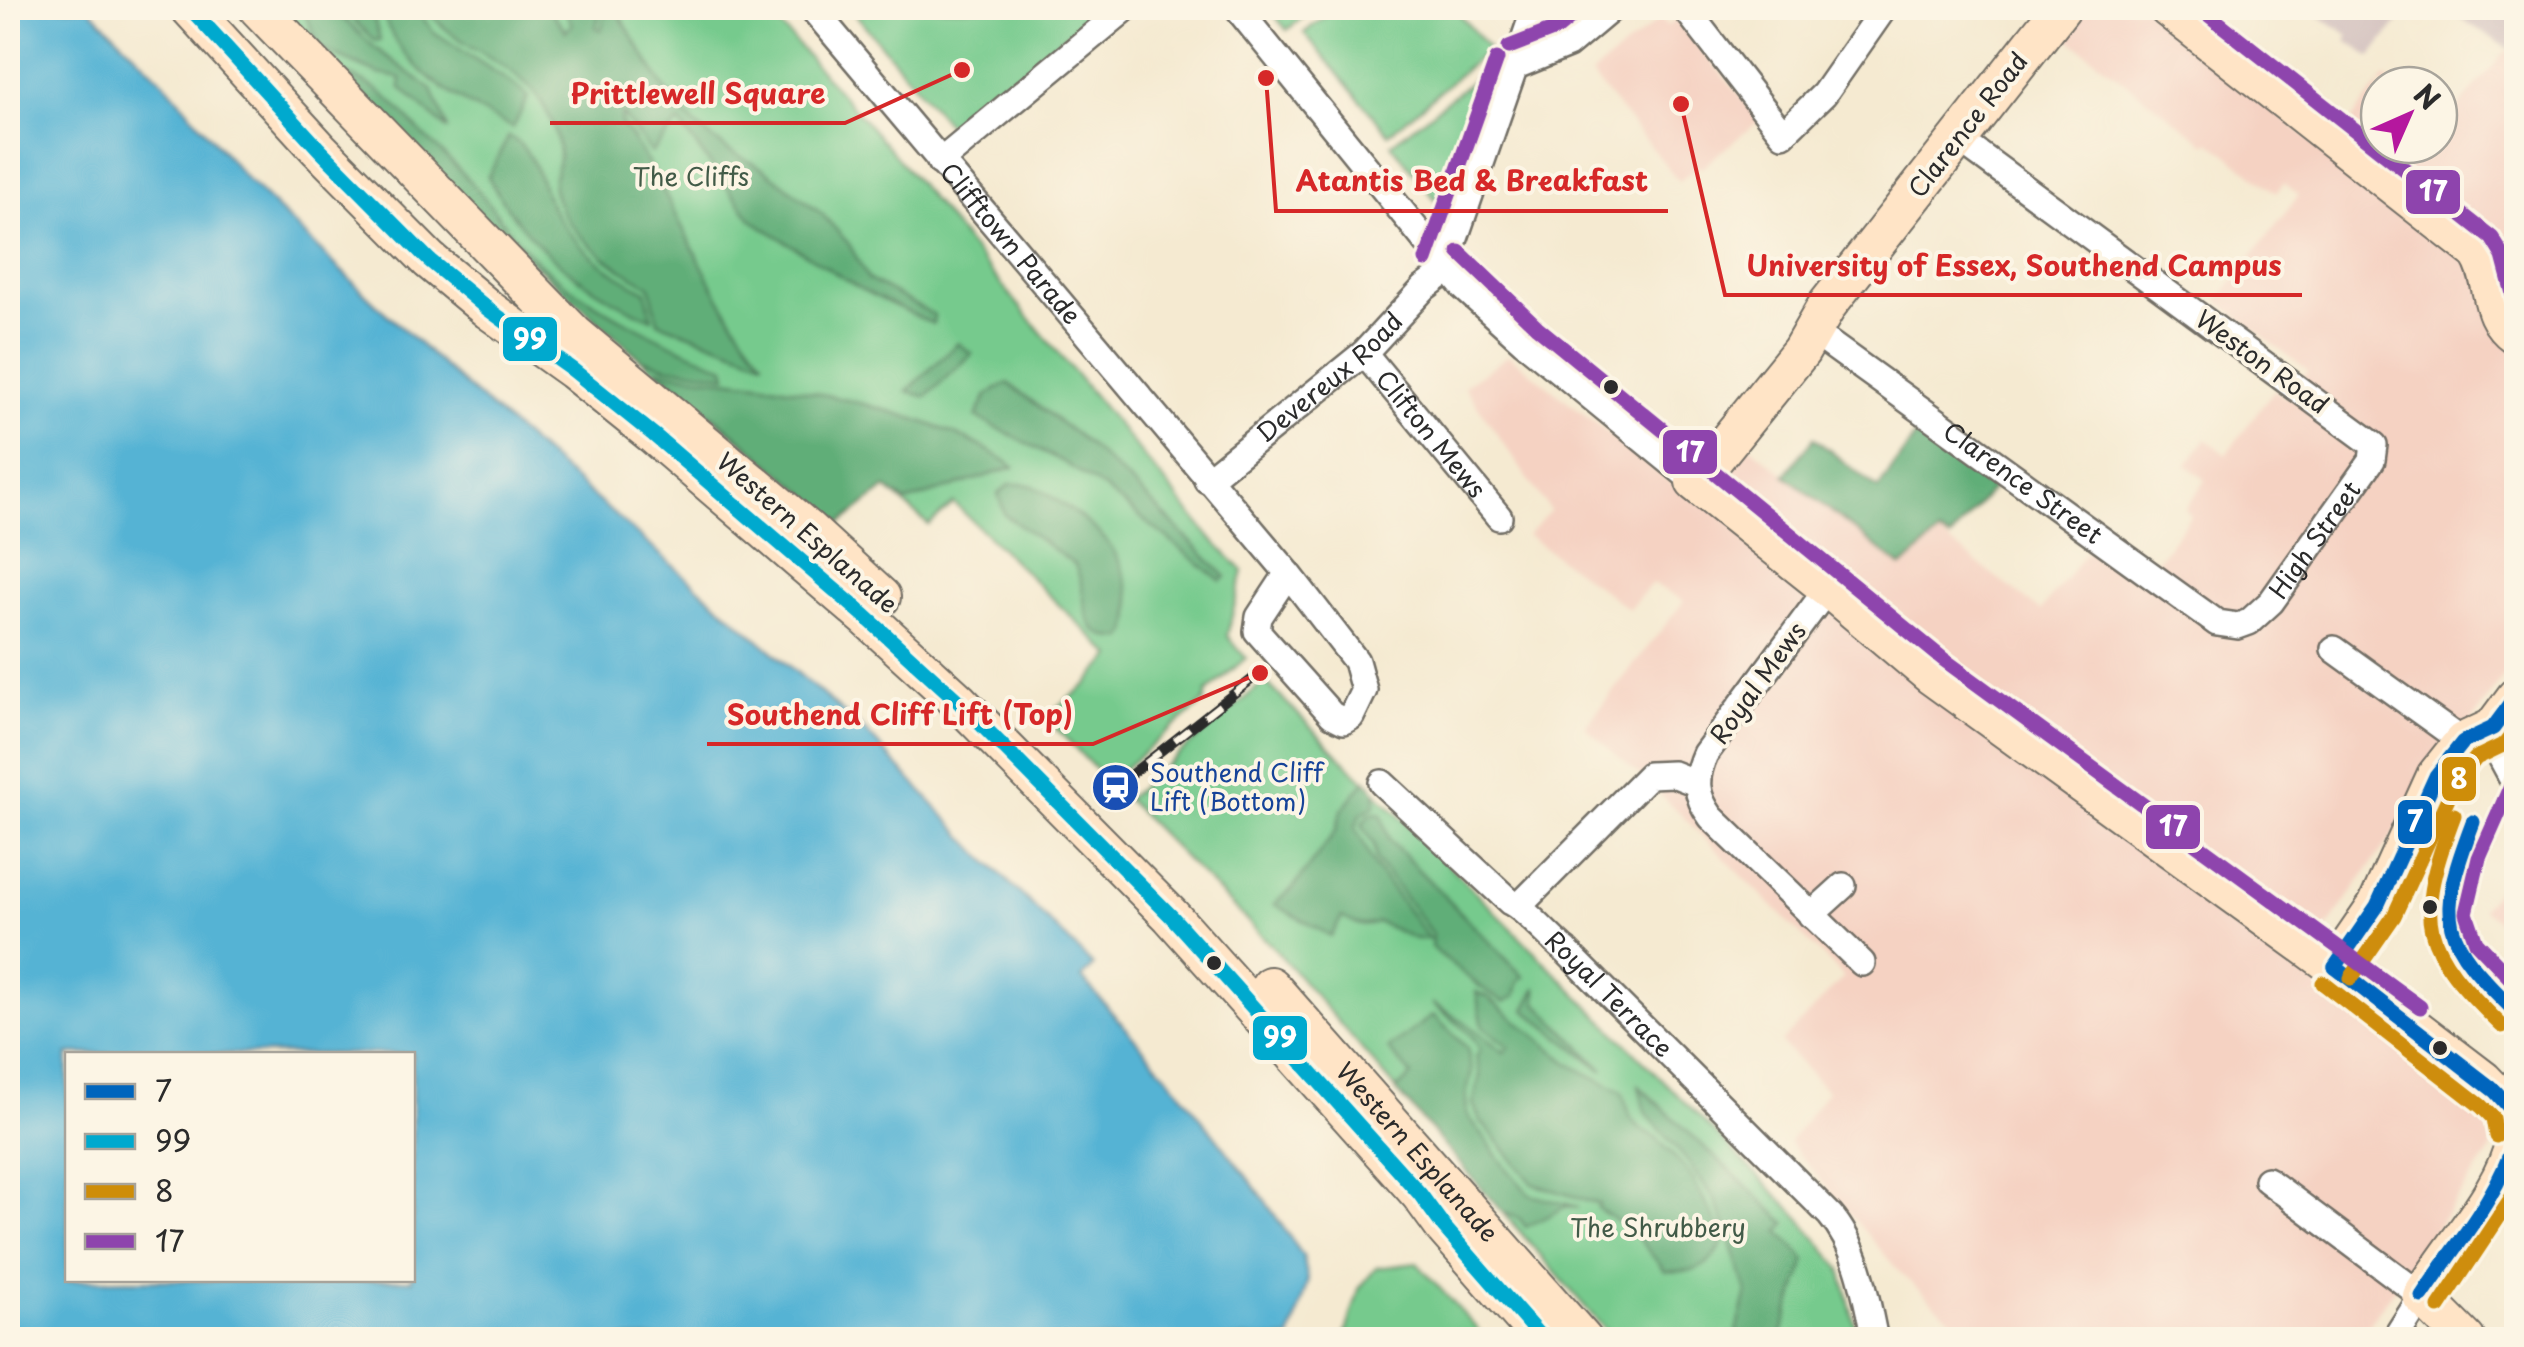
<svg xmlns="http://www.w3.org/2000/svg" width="2524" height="1347" font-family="'Playpen Sans',sans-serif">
  <rect width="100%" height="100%" fill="#fcf5e5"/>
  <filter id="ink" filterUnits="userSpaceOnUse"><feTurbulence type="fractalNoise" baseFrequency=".01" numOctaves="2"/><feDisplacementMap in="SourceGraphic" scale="20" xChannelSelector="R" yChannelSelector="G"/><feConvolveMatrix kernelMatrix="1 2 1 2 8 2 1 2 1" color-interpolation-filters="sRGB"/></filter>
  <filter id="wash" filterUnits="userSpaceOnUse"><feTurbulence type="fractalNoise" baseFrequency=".0048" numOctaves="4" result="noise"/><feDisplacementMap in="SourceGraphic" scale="40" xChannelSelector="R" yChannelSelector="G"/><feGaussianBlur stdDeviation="2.25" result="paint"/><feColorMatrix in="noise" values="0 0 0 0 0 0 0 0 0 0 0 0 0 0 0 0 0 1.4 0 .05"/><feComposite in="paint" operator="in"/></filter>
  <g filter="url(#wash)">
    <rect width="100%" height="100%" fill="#f5ead1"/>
    <g fill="#f5d2c2">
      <path d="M2081,8h63l182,145 59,-76 11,8h-17v60h60v-26l6,4 62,-73 9,6v454l-11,18 11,9v122l-213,303 184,143 5,44 -133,190h-385l-72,-64 -113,-132 38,-52 -46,-48 63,-66 -187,-186 -72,-64 99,-126 -32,-18 -23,26 -102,-74 23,-24 -86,-125 45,-31 182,144 52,-58 159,126 37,-33 102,77 48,-63 52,34 50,-67 -6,-6 21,-29 -20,-15 20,-26 20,16 48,-65 12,8 22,-27 -90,-70 81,-106 -15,-12 -8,10 -66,-52 -4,3 -146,-112z"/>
      <path d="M1661,18l7,8 8,-7 84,101 -59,48 -3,-2 -19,15 -88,-106z"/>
      <path d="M2516,865v70l-34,-26z"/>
    </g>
    <g fill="#d1bfbd">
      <path d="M2306,8h108h-5l-38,49 -25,-16 3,-6z"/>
      <path d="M2444,8h72v45z"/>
    </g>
    <g fill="#76ca8d" stroke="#507a5c" stroke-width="2.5">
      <path d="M280,8h485l128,145 317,384 33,34 -16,65 19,22 -39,34 -2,9 -97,81 -63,-65 41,-32 26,-29 -158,-153 -25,22 -43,-37 -45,35 -200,-164 -170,-150z"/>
      <path d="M855,8h244l-147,122 -100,-120z"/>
      <path d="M1268,8h45l-26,22z"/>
      <path d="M1335,8h119l35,41 -100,85 -85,-101z"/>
      <path d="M1477,77l6,7 -41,114 -6,2 -45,-56z"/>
      <path d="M1265,681l534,536 42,52 13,53 10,17h-251l-338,-390 -149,-150z"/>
      <path d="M1417,1263l69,76h-142l15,-50 17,-21z"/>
    </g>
    <g fill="#60ae78" stroke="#466c52" stroke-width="2.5">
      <path d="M302,8h30l41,38 59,44 16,40 -48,-43 1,-9 -22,-4 -58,-25z"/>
      <path d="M340,8h31l9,32 -5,1z"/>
      <path d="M381,8h34l19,24 88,58 6,7 -15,31c-54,-27 -115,-59 -132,-120z"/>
      <path d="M426,8h122l18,23 6,-6 -8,-17h37l-5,20 5,2 5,-21 12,4 47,76 32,38 31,23 36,19 58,45 27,30 19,35 66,36 -1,9 -71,-34 -110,-70 -73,-97 -28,30 -29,-39 -1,9c56,74 82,168 143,238l-106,-39 -8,-36c-36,-19 -88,-55 -97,-97 -2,-11 5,-20 6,-31 1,-18 -9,-43 -19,-58 -28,-42 -86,-52 -114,-92z"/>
      <path d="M344,74c34,9 54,34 77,59 18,18 38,34 54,54 22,25 39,53 64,76 54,47 121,77 186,104l2,8 -59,-8 -27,-8 -170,-150z"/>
      <path d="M509,136c28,17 29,45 43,72 20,36 58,66 94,83l6,28c-70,-30 -127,-74 -164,-142z"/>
      <path d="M958,343l14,11 -46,43 -19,-6z"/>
      <path d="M657,369c35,9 72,9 108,15 74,11 190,38 249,83l-108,35 -20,-14 -45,35z"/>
      <path d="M1008,383l74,56 56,50 88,88 -5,4 -115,-91 -41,-27 -89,-46 11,-22z"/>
      <path d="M1924,424l77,54 -51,61 -11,-5 -37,33 -117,-92 29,-37 64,51z"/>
      <path d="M1010,484c8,0 16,-1 23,2 20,10 61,39 75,57 17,22 32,71 16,95 -50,2 -33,-42 -49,-73l-70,-50 -7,-21z"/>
      <path d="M1366,780l10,11 -1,15 -14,8 -6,14c10,14 12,25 20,39l54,72h-14l-37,-17c-12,7 -24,2 -36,-5l-11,19 -57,-32 19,-16 43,-57 5,-20z"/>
      <path d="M1381,813l9,28 134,136 -5,3 -4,16 -11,6 -25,-16 -48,-39 1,-13 -56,-74 -2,-15 -12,-21 8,-10z"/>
      <path d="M1537,987v16l67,68 -79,-61z"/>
      <path d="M1476,992l12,5 83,68 51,27 9,26 10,11 16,9 33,36 35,64c-14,31 -29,35 -60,33l-33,-40 -35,-23 2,-4 -66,-20 -53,-64 -7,-16 7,-29 -4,-18 4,-7c-8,-21 -32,-32 -48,-47l34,20 38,29 5,-5 -26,-20z"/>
      <path d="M1433,1015l34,33 5,24 -6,22 1,20 41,56 22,25 48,12 -11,-1 -41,21 -7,-9 -17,-6 -106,-122 16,-14 -24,-27z"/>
      <path d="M1639,1086l147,137 -7,8 27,29 -26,79h-45l12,-47 -20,-62 -12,-29 -27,-39 -43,-50z"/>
    </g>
    <path fill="#55b3d4" stroke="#406f80" stroke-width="2.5" fill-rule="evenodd" d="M8,8h81l79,78 79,94 132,127 92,84 396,342 116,124 95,93 15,16 -11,12 96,110 83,107 42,61 5,24 -18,59h-1282zM68,1054h344v226h-344z"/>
  </g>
  <g filter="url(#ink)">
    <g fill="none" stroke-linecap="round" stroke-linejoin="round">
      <defs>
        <g id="street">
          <path id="s1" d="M812,8l476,565 68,88 8,29 -13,27 -7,4 -12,-6 -75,-84 2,-14 29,-44"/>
          <path d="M1237,8l226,279 61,55 171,140"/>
          <path d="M1685,8l98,126 41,-40 60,-86"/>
          <path d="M1516,66l52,-21 44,-37"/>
          <path d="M940,162l186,-154"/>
          <path d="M1445,267l90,-259"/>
          <path id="s2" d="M1812,331l405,292 21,3 11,-4 22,-20 101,-142 2,-15 -417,-307"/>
          <path id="s3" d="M1364,353l135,164"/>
          <path id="s4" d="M1207,480l157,-127 60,-65 24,-18"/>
          <path d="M1828,588l-123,166c-11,25 -10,41 6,63l151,146"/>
          <path d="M2334,649l129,93"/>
          <path d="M2500,721l-5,25 21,39"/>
          <path id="s5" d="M1382,783l128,119c15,7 40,36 56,49l264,264c29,33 36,83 45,125"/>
          <path d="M1521,908l5,-9 123,-124 24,-1 23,9"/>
          <path d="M1811,915l32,-29"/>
          <path d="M2267,1180l155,116 -28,44"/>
        </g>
        <g id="secondary">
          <path d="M190,8l129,141 110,111 60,50 84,60 81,65 211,181 94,86 212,214 249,278 24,33 99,113"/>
          <path d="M258,8l316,326 233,195 74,68"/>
          <path d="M2061,8l-233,296 -27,47 -106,131 133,106 103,87 404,292 148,113 28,29 5,23"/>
          <path d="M2168,8l310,244c19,28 8,63 38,83"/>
          <path d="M2335,967l42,-61 59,-130 27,-34 30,-14 23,-31"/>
          <path id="s6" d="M1270,986l313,354"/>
          <path d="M2466,1340l-44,-44c30,-50 83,-104 94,-159"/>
        </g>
      </defs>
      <use href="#street" stroke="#726e65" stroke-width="30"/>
      <use href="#secondary" stroke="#726e65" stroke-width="42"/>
      <use href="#street" stroke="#fff" stroke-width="25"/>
      <use href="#secondary" stroke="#ffe4c6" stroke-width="38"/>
      <defs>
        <path id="rail" d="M1115,787l145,-114"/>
      </defs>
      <use href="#rail" stroke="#2b2b2b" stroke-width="10"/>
      <use href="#rail" stroke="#fcf5e5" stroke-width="6" stroke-dasharray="19" stroke-linecap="butt"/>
      <defs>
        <g id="bus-1">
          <path d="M2473,822c-38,100 -33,116 43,190"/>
          <path d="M2335,967l42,-61 59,-130 27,-34 30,-14 23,-31"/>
          <path d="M2335,967l160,124 16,18 5,23"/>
          <path d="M2422,1296c34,-52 76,-98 94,-159"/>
        </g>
        <path id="bus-2" d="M190,8l129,141 110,111 60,50 84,60 81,65 211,181 94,86 212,214 249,278 24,33 99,113"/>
        <g id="bus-3">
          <path d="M2454,815c-41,108 -34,131 48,211"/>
          <path d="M2351,978l43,-62 59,-129 23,-29 29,-14 11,-14"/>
          <path d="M2323,983l158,123 12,12 3,18"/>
          <path d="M2439,1307l77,-116"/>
        </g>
        <g id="bus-4">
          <path d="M2200,8l292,230 11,18 13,49"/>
          <path d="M1509,47l49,-19 24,-20"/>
          <path d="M1459,252l78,75 406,332 477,348"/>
          <path d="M1426,260l71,-201"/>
          <path d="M2516,774l-37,84 -13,55 10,29 40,42"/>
        </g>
      </defs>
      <use href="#bus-1" stroke="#fcf5e5" stroke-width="22"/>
      <use href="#bus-2" stroke="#fcf5e5" stroke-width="22"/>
      <use href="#bus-3" stroke="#fcf5e5" stroke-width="22"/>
      <use href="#bus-4" stroke="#fcf5e5" stroke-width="22"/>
      <use href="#bus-1" stroke="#0065bd" stroke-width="15"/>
      <use href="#bus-2" stroke="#00a9ce" stroke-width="15"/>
      <use href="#bus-3" stroke="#ce8d09" stroke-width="15"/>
      <use href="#bus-4" stroke="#8e44ad" stroke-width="15"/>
    </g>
  </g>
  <defs>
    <symbol id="station-disc" viewBox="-11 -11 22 22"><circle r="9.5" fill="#1a4fb4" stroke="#fcf5e5"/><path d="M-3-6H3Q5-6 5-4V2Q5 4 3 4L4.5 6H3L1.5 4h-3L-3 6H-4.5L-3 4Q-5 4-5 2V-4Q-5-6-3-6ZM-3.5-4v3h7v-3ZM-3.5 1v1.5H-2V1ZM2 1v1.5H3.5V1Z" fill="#fff"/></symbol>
  </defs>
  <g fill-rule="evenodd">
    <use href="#station-disc" x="1088" y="760" width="55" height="55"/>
  </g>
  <g fill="#2b2b2b" stroke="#fcf5e5" stroke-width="4">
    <circle cx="1611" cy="387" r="9"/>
    <circle cx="2430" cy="907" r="9"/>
    <circle cx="1214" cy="963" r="9"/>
    <circle cx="2440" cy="1048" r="9"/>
  </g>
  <g text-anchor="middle" stroke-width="8" stroke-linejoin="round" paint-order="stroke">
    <g font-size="25" fill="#2b2b2b" stroke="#fcf5e5">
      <text transform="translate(1968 125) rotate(-52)" y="9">Clarence Road</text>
      <text dy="9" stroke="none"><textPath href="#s1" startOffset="308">Clifftown Parade</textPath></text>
      <text transform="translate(2262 362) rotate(36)" y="9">Weston Road</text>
      <text dy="9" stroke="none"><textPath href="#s4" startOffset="160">Devereux Road</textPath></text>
      <text dy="9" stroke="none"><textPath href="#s3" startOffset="105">Clifton Mews</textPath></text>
      <text dy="9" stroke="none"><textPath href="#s2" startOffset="260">Clarence Street</textPath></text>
      <text transform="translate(807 533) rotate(41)" y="9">Western Esplanade</text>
      <text dy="9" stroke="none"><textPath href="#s2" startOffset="638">High Street</textPath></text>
      <text transform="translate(1758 683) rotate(-54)" y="9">Royal Mews</text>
      <text dy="9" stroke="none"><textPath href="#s5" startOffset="310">Royal Terrace</textPath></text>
      <text dy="9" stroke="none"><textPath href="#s6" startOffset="222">Western Esplanade</textPath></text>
    </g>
    <g font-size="25" fill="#425b48" stroke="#fcf5e5">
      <text x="691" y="186">The Cliffs</text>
      <text x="1658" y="1237">The Shrubbery</text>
    </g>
    <g font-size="25" fill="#164399" stroke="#fcf5e5" text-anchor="start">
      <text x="1150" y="782">Southend Cliff<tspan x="1150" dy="29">Lift (Bottom)</tspan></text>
    </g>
  </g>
  <path fill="none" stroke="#d62828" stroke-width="4" d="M962 70L845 123H550M1266 78L1276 211H1668M1681 104L1725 295H2302M1260 673L1093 744H707"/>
  <g fill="#d62828" stroke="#fcf5e5" stroke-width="4">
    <circle cx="962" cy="70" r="10"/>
    <circle cx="1266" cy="78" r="10"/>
    <circle cx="1681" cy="104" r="10"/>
    <circle cx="1260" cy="673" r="10"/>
  </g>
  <g font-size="28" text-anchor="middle" font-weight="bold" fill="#d62828" stroke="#fcf5e5" stroke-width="8" stroke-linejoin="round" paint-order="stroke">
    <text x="698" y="104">Prittlewell Square</text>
    <text x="1472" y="191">Atantis Bed &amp; Breakfast</text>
    <text x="2014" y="276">University of Essex, Southend Campus</text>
    <text x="900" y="725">Southend Cliff Lift (Top)</text>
  </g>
  <g stroke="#fcf5e5" stroke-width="4">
    <rect x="2404" y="168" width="58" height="48" rx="10" fill="#8e44ad"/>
    <rect x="501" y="315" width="58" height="48" rx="10" fill="#00a9ce"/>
    <rect x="1661" y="428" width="58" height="48" rx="10" fill="#8e44ad"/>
    <rect x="2440" y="755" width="38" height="48" rx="10" fill="#ce8d09"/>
    <rect x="2396" y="798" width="38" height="48" rx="10" fill="#0065bd"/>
    <rect x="2144" y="803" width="58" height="48" rx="10" fill="#8e44ad"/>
    <rect x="1251" y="1014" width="58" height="48" rx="10" fill="#00a9ce"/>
  </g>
  <g font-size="28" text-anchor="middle" font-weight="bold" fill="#fff">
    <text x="2433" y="201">17</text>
    <text x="530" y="349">99</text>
    <text x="1690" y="462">17</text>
    <text x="2459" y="789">8</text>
    <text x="2415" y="832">7</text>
    <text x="2173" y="836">17</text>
    <text x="1280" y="1047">99</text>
  </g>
  <rect width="2524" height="1347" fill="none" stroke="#fcf5e5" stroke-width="40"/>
  <rect x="65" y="1052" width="350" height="230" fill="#fcf5e5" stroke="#a8a49b" stroke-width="2.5"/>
  <rect x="85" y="1084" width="50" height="15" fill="#0065bd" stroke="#a8a49b" stroke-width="2.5"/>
  <text x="155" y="1102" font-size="30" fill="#2b2b2b">7</text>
  <rect x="85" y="1134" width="50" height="15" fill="#00a9ce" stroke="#a8a49b" stroke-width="2.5"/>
  <text x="155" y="1152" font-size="30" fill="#2b2b2b">99</text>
  <rect x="85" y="1184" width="50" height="15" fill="#ce8d09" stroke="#a8a49b" stroke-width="2.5"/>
  <text x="155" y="1202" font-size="30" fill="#2b2b2b">8</text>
  <rect x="85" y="1234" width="50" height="15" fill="#8e44ad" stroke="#a8a49b" stroke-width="2.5"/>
  <text x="155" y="1252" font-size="30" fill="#2b2b2b">17</text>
  <g transform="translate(2409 115) rotate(45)"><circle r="48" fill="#fcf5e5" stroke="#a8a49b" stroke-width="2.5"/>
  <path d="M0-8L18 38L0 25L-18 38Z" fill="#b5179e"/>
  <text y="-15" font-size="28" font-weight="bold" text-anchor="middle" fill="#2b2b2b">N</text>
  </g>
</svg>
